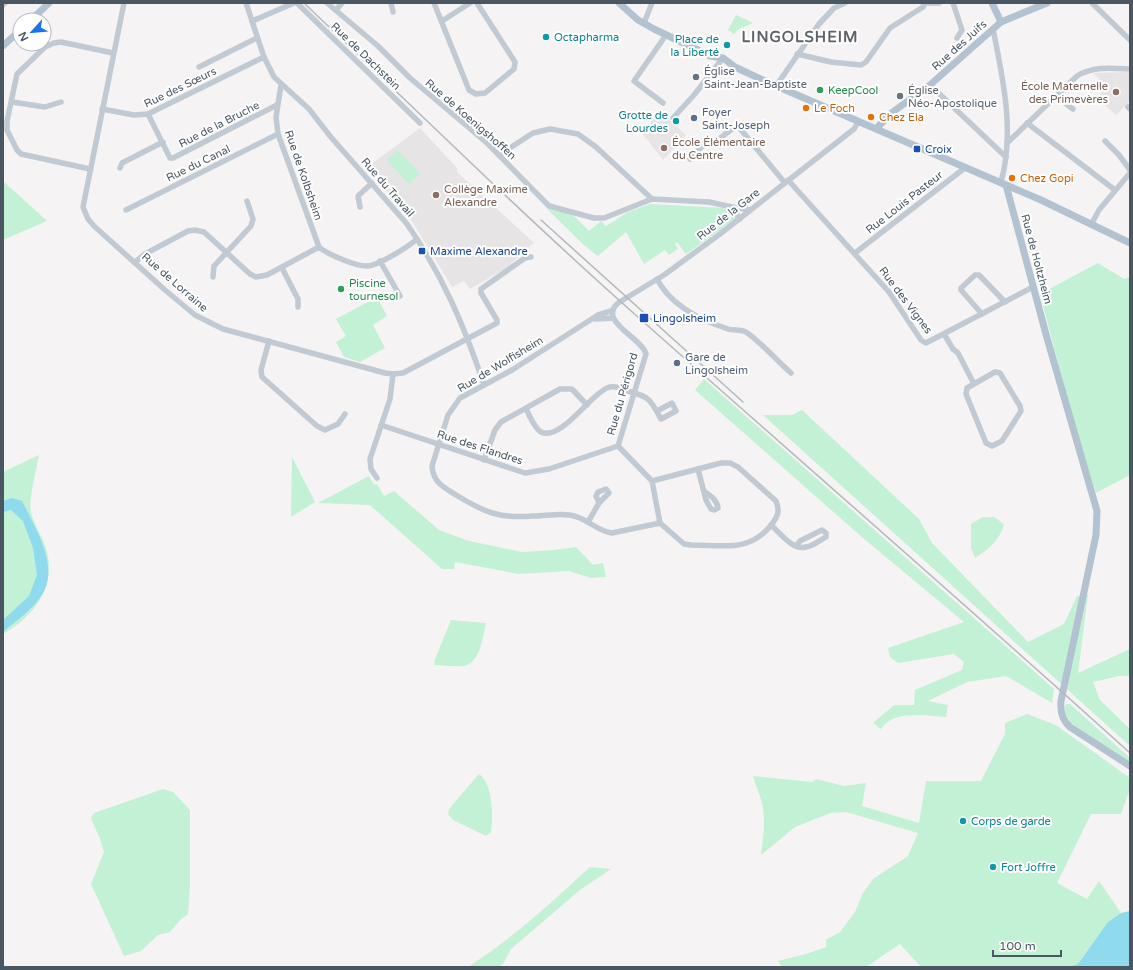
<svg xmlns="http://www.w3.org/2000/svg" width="1133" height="970" font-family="'Varela Round',sans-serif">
  <rect width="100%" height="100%" fill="#f5f3f3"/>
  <g fill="#e6e4e5">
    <path d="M1130,72v29l-14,14 -18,-16 7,-14 -12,-12z"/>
    <path d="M660,111l26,24 -23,25 -21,-27z"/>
    <path d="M420,128l37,40v4l77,71 -29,26 -35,20 -6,-8 -12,6 -42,-69 -44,-50z"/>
  </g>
  <g fill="#c3f1d5">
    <path d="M736,15l17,8 -14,6 -5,5 -6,-4z"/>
    <path d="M398,150l22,24 -11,10 -22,-24z"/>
    <path d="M3,181l44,40 -44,19z"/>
    <path d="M650,204l73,4 14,10 -51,36 -9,-12 -2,2 3,5 -9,6 -4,-5 -21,14 -18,-32 -28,24 -13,-10 -38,-37 25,5 17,17 12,-10 5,5 22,-14z"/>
    <path d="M1098,263l26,16 6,-2v198l-34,18 -17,-50 -39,-149z"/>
    <path d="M377,297l10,19 -14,9 12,23 -25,14 -16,-5 -8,-15 10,-6 -10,-17z"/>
    <path d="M704,379l350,310 -2,14 -46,-27 -39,6 -39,19 20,4 -2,12c-20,-1 -52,-8 -65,12l-8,-6 21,-18h20l1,-15 47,-20 2,-8 -10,-8 -56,9 -8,-6 -2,-9 76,-26 -101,-84 -168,-148z"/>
    <path d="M802,410l117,109 13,24 96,99 36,-18 13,-28 11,-1 -10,78 52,-24v27h-11l-26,6 7,18 30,29v17l-367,-331h29z"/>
    <path d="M39,455c-2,11 -11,48 -8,57 3,14 13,26 16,40 9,36 -14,65 -44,82v-162z"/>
    <path d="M292,457l23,45 -24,15z"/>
    <path d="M369,476l5,9 3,-1 7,12 10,-5 45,39 30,11 53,11 32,-2 22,-3 17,18 10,-2 3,14 -15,1 -22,-7 -50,3 -64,-12 -1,7h-12l-72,-64 -52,-2z"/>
    <path d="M983,517h11l10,7c-4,16 -16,26 -29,34l-4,-10v-24z"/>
    <path d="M451,620l35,3c-3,13 -5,36 -19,42 -8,3 -23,0 -32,0l-1,-3z"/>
    <path d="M1066,704h4l60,54v5l-59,-40c-4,-7 -8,-11 -5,-19z"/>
    <path d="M1027,714l29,11 74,53v11l-9,25h-30l-34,69 30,16 12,-18 22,32 -13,9 -30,42 -10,3h-147l-21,-23 -34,23h-84l-4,-6 28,-7 20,-7v-7l14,-8 15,-20 8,-19 10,-14 35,-23 10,-23 -72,-21 -16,1 -35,14 -34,28c2,-18 5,-34 1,-52 -2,-9 -7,-18 -9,-27l59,6 4,-3 28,7 22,-3 -4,23 57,17 7,-42h55l24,-47v-11z"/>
    <path d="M479,774c14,10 14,42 12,58l-5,4 -33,-16 -5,-6 1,-5z"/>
    <path d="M163,789l10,3 17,18v76l-2,28 -8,6 -10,12 -12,3 -17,16 -17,5 -33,-72 13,-32 -4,-13 -9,-21 3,-5z"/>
    <path d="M590,867l21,2 -31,21 -69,59 -8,15 -5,3h-30c45,-29 83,-64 122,-100z"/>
  </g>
  <g fill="#90daee">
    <path d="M12,498l10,3c13,26 39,67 19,95 -9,14 -25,25 -38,36v-12l26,-24 8,-21 -4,-27 -10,-27 -12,-11 -8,2v-11z"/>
    <path d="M1130,911v56h-62l10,-3 30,-42 13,-9z"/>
  </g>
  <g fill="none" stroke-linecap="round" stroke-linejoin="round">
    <g stroke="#c1cad2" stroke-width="5.5">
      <path d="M124,3l-41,204 5,12 6,7 71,64 30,25 28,14 162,44 8,1 10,-1 94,-50v-3l-16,-27v-4l44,-31 6,-1"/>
      <path d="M246,3l18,54 10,20 35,32 21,27 77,88c36,52 57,101 77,161"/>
      <path d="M297,3l123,120"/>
      <path d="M327,3l51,43 32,32 77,65 62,63 45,12h10l48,-19 57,3 23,5"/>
      <path d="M391,3l2,9"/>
      <path d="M434,3l35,87 7,4 9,-1 29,-24 1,-7 -38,-59"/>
      <path d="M923,3h16"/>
      <path d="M953,3l9,27 -5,8"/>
      <path d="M1092,3l38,37"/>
      <path d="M3,5l2,-2"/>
      <path d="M336,10l6,-7"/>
      <path d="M252,21l42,-18"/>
      <path d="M442,21l28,-18"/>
      <path d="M644,23l8,-20"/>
      <path d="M993,29c10,50 22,102 8,153"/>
      <path d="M797,54l34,8 30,3 5,-3 24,-34 33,-21 2,-4"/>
      <path d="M199,67l58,-29"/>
      <path d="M281,85l-5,32 2,17 41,113"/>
      <path d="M930,85l76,72"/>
      <path d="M776,86l43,-62 15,-16 11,-5"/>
      <path d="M1056,96l17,13"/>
      <path d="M12,102l33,5 16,-5"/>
      <path d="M663,103l-29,-22 32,-46"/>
      <path d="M1128,107l2,2"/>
      <path d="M102,109l32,6 14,-1 116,-57"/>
      <path d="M148,114l22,44h3l104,-53"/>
      <path d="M673,118l21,-23 29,-37"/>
      <path d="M1027,123l88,67"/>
      <path d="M1105,141l14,14 11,15"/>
      <path d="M1007,143l70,-67c16,-10 34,-8 53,-7"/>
      <path d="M499,155l34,-22 17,-4 28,5 18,13 56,52"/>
      <path d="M690,159l15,-16 14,-4 18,-14 48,58"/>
      <path d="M120,168l2,-5 41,-21"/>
      <path d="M90,169l-69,-15 -4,-4 -10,-20v-9l10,-47 28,-27 9,-4 7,-1 52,11"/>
      <path d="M788,180l101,112 32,48 5,3 107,-56"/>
      <path d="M360,207l-2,-11 14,-13"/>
      <path d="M126,210l152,-76"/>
      <path d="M740,219l-8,-12 18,3"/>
      <path d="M1092,223l7,-13 31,-37"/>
      <path d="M855,253l111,-86"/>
      <path d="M380,261l20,35"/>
      <path d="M135,262l10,-8 43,-23 7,-1 9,2 46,42 6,3 11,-2 52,-28c8,7 38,20 49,19 11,-1 40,-19 49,-27"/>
      <path d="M282,268l16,31v8"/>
      <path d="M213,277l1,-11 37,-40 2,-7 -6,-18"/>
      <path d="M657,279c14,27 43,41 71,50 5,2 13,0 18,3 16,11 30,28 45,41"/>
      <path d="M611,311l-13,4 -86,55 -52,28 -12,17 -16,51c1,16 11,21 24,29 28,17 43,24 77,21 12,0 25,-3 37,-1 16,2 26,16 42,18l48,-10 24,21 7,1c32,0 59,8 81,-21 6,-8 8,-13 4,-23l-38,-34 -8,-4h-9l-69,18"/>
      <path d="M982,314l-21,-24v-2l14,-13h4l26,27"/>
      <path d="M596,319l17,-1"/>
      <path d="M944,334l9,15 5,4 16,31 -7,4 -1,6 20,49 6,3 10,-5 19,-30 -1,-5 -20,-33 -5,-1 -21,12"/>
      <path d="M269,341l-8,29 1,7 55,49 8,4 13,-6 7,-10"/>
      <path d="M526,409c4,7 8,19 15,23 19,10 50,-38 66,-44 7,-3 14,0 21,3 22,6 22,8 33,28l15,-8 -4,-8 -15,8"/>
      <path d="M381,425l144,48 24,-4 69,-23"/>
      <path d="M484,460l11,-30 6,-8 59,-33h12l15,16"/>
      <path d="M698,469l8,31 5,9 3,1 4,-2c-1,-8 -7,-12 -13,-16"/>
      <path d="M377,478l-6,-9 -1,-10 20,-60 3,-25"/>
      <path d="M588,522l11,-19 10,-10 -3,-4 -8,3 -2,4 3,7"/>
      <path d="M660,523l-8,-42 -34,-35 28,-92c-4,-16 -49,-33 -28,-51l46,-28 56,-41 134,-105 4,-7"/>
      <path d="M771,525c8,7 22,26 35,22 7,-1 14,-7 20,-10v-4l-4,-3 -22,11 -4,5"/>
    </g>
    <g stroke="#b3c2d1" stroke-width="7">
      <path d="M619,3l19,17 16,9 56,27 13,2 12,9 32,15 274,118 89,43"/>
      <path d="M992,3l9,19"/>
      <path d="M31,20l18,-17"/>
      <path d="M3,46l17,-16"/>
      <path d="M876,129l14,-15 40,-29 71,-63 46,-19"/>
      <path d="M1006,185l41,153 50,173 -1,24 -35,166c-1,10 1,19 9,26l60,39"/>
    </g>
    <g stroke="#b5b8bd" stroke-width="1.5">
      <path d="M304,3c108,103 215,208 326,307 167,148 335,294 500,443"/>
      <path d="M541,220l202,182"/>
    </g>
  </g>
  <g fill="#0f9aa8" stroke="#fff" stroke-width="1.5">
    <circle cx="546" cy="37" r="4"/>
    <circle cx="727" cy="45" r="4"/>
    <circle cx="676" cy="121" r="4"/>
    <circle cx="963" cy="821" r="4"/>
    <circle cx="993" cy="867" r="4"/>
  </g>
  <g fill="#6b7280" stroke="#fff" stroke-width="1.5">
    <circle cx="696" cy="77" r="4"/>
    <circle cx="900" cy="96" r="4"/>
  </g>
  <g fill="#2e9e5b" stroke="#fff" stroke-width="1.5">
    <circle cx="820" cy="90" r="4"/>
    <circle cx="341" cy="289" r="4"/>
  </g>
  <g fill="#8d6e63" stroke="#fff" stroke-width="1.5">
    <circle cx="1116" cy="92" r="4"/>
    <circle cx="664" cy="148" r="4"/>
    <circle cx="436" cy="195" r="4"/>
  </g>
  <g fill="#e8710a" stroke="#fff" stroke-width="1.5">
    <circle cx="806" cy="108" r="4"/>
    <circle cx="871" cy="117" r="4"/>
    <circle cx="1012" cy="178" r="4"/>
  </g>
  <g fill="#5c6f8a" stroke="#fff" stroke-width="1.5">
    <circle cx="694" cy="118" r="4"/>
    <circle cx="677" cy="363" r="4"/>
  </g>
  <g fill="#1a4fb4" stroke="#fff" stroke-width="1.5">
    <rect x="913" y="145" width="8" height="8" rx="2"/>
    <rect x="418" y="247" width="8" height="8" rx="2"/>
    <rect x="639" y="313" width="10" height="10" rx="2"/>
  </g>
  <g text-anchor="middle" stroke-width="4" stroke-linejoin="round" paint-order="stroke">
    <g font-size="11" fill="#0d838f" stroke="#fff" text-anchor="start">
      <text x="554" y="41">Octapharma</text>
      <text x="719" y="43" text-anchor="end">Place de<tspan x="719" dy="13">la Liberté</tspan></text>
      <text x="668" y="119" text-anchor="end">Grotte de<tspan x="668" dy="13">Lourdes</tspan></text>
      <text x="971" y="825">Corps de garde</text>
      <text x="1001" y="871">Fort Joffre</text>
    </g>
    <g font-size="11" fill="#4a5661" stroke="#fff">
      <text transform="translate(959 45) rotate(-42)" y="4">Rue des Juifs</text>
      <text transform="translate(366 56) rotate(44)" y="4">Rue de Dachstein</text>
      <text transform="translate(180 87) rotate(-26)" y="4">Rue des Sœurs</text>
      <text transform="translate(471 119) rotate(41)" y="4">Rue de Koenigshoffen</text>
      <text transform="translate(219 124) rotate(-27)" y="4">Rue de la Bruche</text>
      <text transform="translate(198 163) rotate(-26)" y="4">Rue du Canal</text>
      <text transform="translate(304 175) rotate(71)" y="4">Rue de Kolbsheim</text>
      <text transform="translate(388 187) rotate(49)" y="4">Rue du Travail</text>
      <text transform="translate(904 202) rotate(-38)" y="4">Rue Louis Pasteur</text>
      <text transform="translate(728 214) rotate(-38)" y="4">Rue de la Gare</text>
      <text transform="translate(1037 259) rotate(75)" y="4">Rue de Holtzheim</text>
      <text transform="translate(175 282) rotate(41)" y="4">Rue de Lorraine</text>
      <text transform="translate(906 300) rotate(53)" y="4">Rue des Vignes</text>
      <text transform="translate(500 364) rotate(-31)" y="4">Rue de Wolfisheim</text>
      <text transform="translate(622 394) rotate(-74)" y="4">Rue du Périgord</text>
      <text transform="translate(480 447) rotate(18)" y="4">Rue des Flandres</text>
    </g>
    <g font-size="11" fill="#5b616d" stroke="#fff" text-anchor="start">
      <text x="704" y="75">Église<tspan x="704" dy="13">Saint-Jean-Baptiste</tspan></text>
      <text x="908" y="94">Église<tspan x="908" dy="13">Néo-Apostolique</tspan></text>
    </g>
    <g font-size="11" fill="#785e54" stroke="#fff" text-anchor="start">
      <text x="1108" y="90" text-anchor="end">École Maternelle<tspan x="1108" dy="13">des Primevères</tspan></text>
      <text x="672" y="146">École Élémentaire<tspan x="672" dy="13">du Centre</tspan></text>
      <text x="444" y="193">Collège Maxime<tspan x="444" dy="13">Alexandre</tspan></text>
    </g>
    <g font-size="11" fill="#27864d" stroke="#fff" text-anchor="start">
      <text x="828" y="94">KeepCool</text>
      <text x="349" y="287">Piscine<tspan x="349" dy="13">tournesol</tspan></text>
    </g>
    <g font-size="11" fill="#c56008" stroke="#fff" text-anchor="start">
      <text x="814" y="112">Le Foch</text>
      <text x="879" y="121">Chez Ela</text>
      <text x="1020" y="182">Chez Gopi</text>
    </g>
    <g font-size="11" fill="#4e5e75" stroke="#fff" text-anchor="start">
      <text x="702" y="116">Foyer<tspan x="702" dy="13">Saint-Joseph</tspan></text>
      <text x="685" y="361">Gare de<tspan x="685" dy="13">Lingolsheim</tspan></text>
    </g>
    <g font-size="11" fill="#164399" stroke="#fff" text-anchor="start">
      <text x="925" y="153">Croix</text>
      <text x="430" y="255">Maxime Alexandre</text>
      <text x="653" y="322">Lingolsheim</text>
    </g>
    <g font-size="15" font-weight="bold" letter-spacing="1" fill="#5f6368" stroke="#fff">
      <text x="800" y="42">LINGOLSHEIM</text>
    </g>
  </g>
  <rect width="1133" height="970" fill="none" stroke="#4a5661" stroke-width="8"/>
  <g transform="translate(32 32) rotate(243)"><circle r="19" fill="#ffffff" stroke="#b7bbc0"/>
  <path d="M0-3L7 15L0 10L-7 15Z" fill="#1a73e8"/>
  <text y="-6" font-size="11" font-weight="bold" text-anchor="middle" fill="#4a5661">N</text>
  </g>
  <path d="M993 950v6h68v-6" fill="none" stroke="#4a5661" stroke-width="2"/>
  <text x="999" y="950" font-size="12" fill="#4a5661" stroke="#ffffff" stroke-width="3" paint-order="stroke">100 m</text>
</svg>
